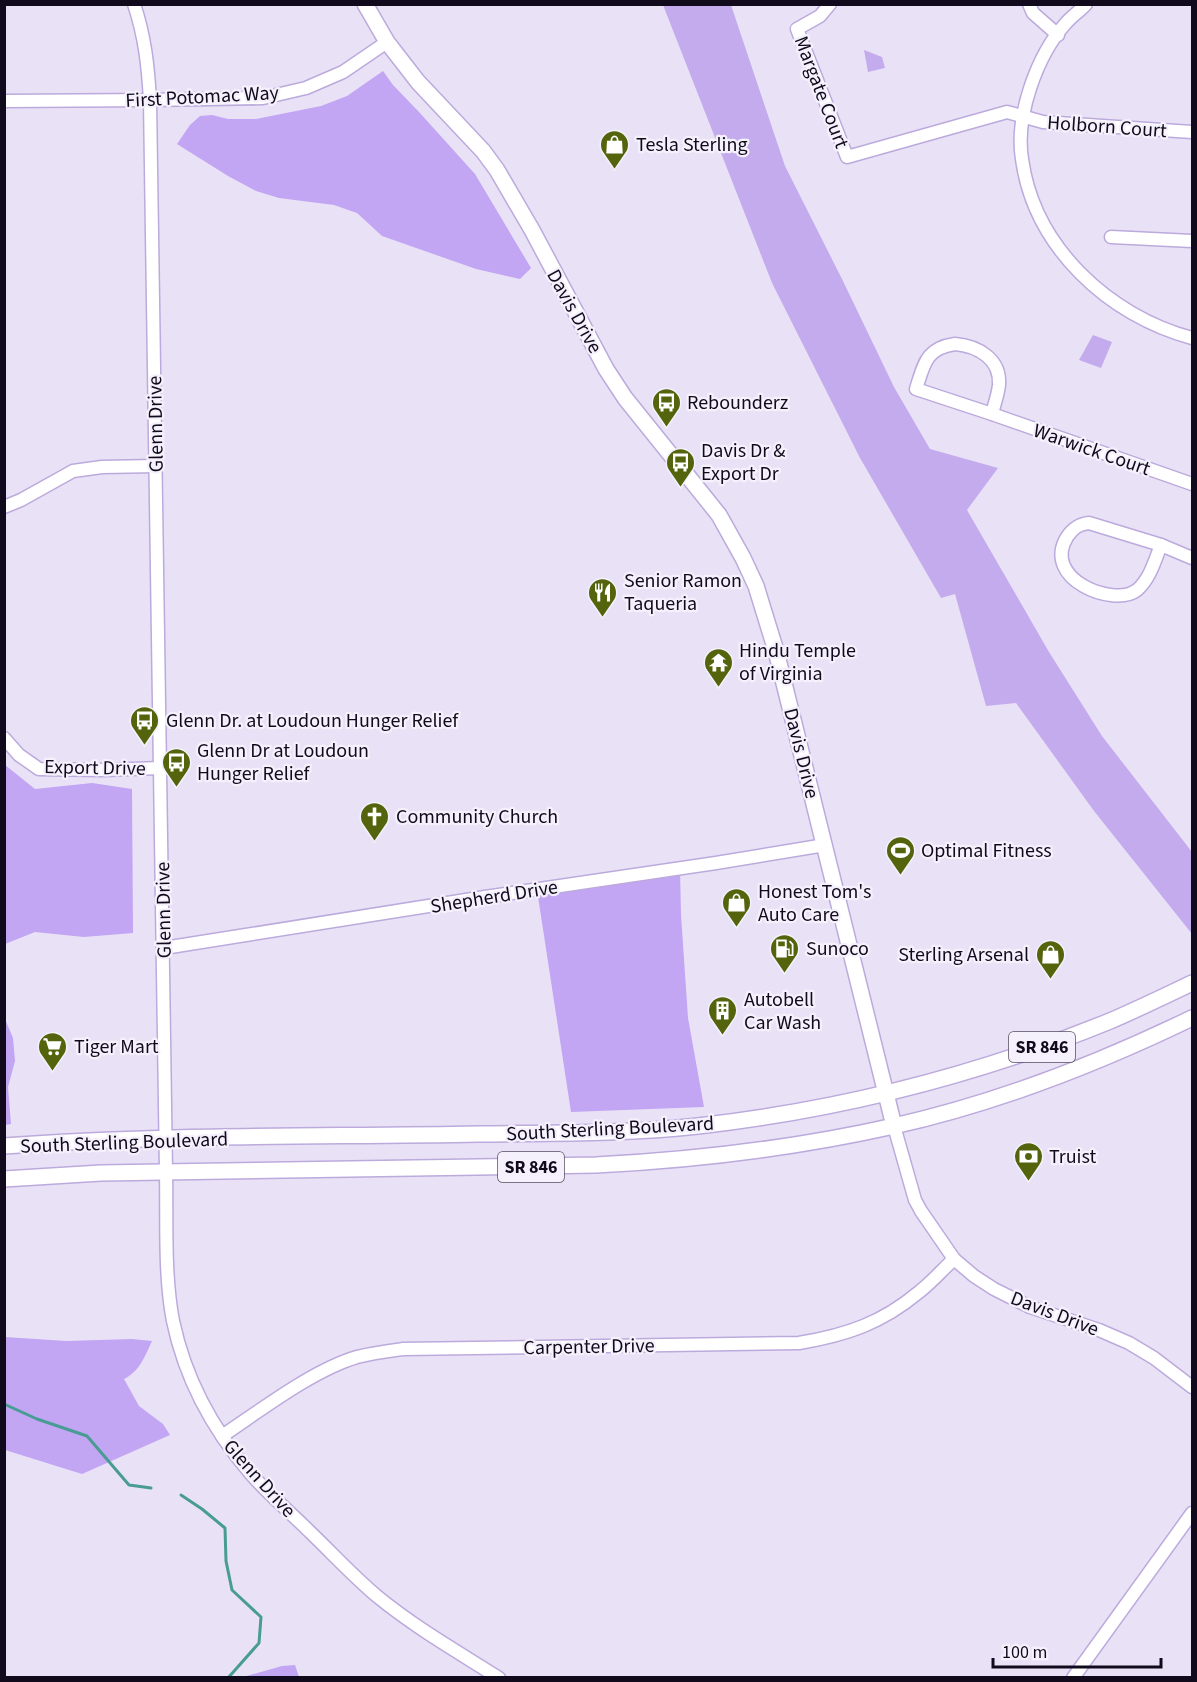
<svg xmlns="http://www.w3.org/2000/svg" width="1197" height="1682" font-family="'Source Sans 3',sans-serif">
  <rect width="100%" height="100%" fill="#e9e2f7"/>
  <g fill="#c4abee">
    <path d="M663,5h68l54,161 57,113 52,108 36,62 68,19 -31,42 82,142 53,84 90,116v82l-98,-123 -78,-108 -30,3 -31,-112 -14,4 -81,-140 -88,-175z"/>
    <path d="M864,50l18,7 3,11 -17,4z"/>
    <path d="M1093,335l19,7 -11,26 -22,-8z"/>
  </g>
  <g fill="#c2a5f3">
    <path d="M383,71l10,14 26,27 56,62 56,94 -11,11 -44,-10 -94,-33 -25,-23 -23,-8 -55,-7 -23,-7 -28,-15 -51,-32 13,-19 10,-9 12,-1 16,4h28l65,-13 26,-10z"/>
    <path d="M5,765l30,24 57,-6 40,6 1,144 -49,4 -49,-5 -30,12z"/>
    <path d="M680,869l1,46 7,103 16,89 -133,5 -34,-222z"/>
    <path d="M5,1019l8,19 2,23 -7,26 3,37 -6,1z"/>
    <path d="M5,1337l61,4 66,-2 20,2c-7,15 -12,30 -28,38l15,27 24,18 7,11 -88,39 -77,-24z"/>
    <path d="M295,1665l4,12h-56l39,-11z"/>
  </g>
  <g fill="none" stroke-linecap="round" stroke-linejoin="round">
    <g stroke="#489c93" stroke-width="3">
      <path d="M4,1404l33,15 50,17 42,49 22,3"/>
      <path d="M181,1495l21,14 23,19 1,33 6,29 29,27 -2,26 -31,35"/>
    </g>
    <defs>
      <g id="minor">
        <path d="M134,4c11,33 14,62 16,96l16,1072c1,47 -2,103 7,149 12,57 40,109 78,153 17,20 39,38 58,57 23,22 45,46 69,66 38,31 80,55 121,81"/>
        <path d="M830,4l-10,12 -23,13 50,128 160,-45 36,10 149,10"/>
        <path d="M1029,4l4,9 25,22"/>
        <path d="M1086,4c-6,7 -14,12 -20,19 -29,32 -51,93 -44,136 12,88 87,157 170,179"/>
        <path d="M4,101l146,-1 113,-2 43,-10 37,-16 44,-30"/>
        <path d="M1111,237l81,4"/>
        <path d="M955,344c23,2 46,15 44,41 -1,10 -5,20 -7,29l-76,-25c8,-25 10,-41 39,-45z"/>
        <path d="M992,414l200,70"/>
        <path d="M4,507l17,-7 52,-29 29,-4 54,-1"/>
        <path d="M1089,523l72,22c-6,15 -11,34 -24,45 -23,18 -96,-11 -70,-53 6,-9 12,-13 22,-14z"/>
        <path d="M1161,545l31,13"/>
        <path d="M4,738l15,17 20,14 65,1 56,-2"/>
        <path d="M164,948l321,-51 231,-34 109,-18"/>
        <path d="M894,1126l21,74 6,11 33,48 20,17 20,13 36,18 69,23 30,13 25,15 38,29"/>
        <path d="M222,1436c39,-26 91,-66 135,-79 15,-4 31,-6 46,-8l396,-6c48,-8 83,-20 120,-51 13,-10 23,-22 35,-33"/>
        <path d="M1073,1678l119,-165"/>
      </g>
      <g id="major">
        <path d="M365,4l22,38 31,40 65,69 14,19 35,60 74,139 19,29 94,117 24,43 13,28 20,65 118,475"/>
        <path d="M4,1146c158,-12 318,-9 475,-12 73,-1 147,0 219,-8 141,-16 280,-51 412,-105 28,-12 55,-25 82,-38"/>
        <path d="M4,1179l97,-6 495,-8c100,-5 200,-17 298,-39 103,-23 203,-62 298,-108"/>
      </g>
    </defs>
    <use href="#minor" stroke="#bcaadc" stroke-width="15"/>
    <use href="#major" stroke="#bcaadc" stroke-width="18"/>
    <use href="#minor" stroke="#fff" stroke-width="12"/>
    <use href="#major" stroke="#fff" stroke-width="15"/>
  </g>
  <defs>
    <symbol id="shop-pin" viewBox="-11 -11 22 30"><path d="M0 17L-7.5 6A9.5 9.5 0 1 1 7.5 6Z" fill="#53640c" stroke="#f5f1fc"/><path d="M-5-2.5h2.3a2.7 3.5 0 0 1 5.4 0H5L5.5 6h-11ZM-1.5-2.5h3a1.5 2.3 0 0 0-3 0Z" fill="#fff"/></symbol>
    <symbol id="bus-pin" viewBox="-11 -11 22 30"><path d="M0 17L-7.5 6A9.5 9.5 0 1 1 7.5 6Z" fill="#53640c" stroke="#f5f1fc"/><path d="M-5-6H5V4H4V6H2V4H-2V6H-4V4H-5ZM-3.5-4V0h7V-4ZM-3.5 1.2v1.5H-2V1.2ZM2 1.2v1.5H3.5V1.2Z" fill="#fff"/></symbol>
    <symbol id="restaurant-pin" viewBox="-11 -11 22 30"><path d="M0 17L-7.5 6A9.5 9.5 0 1 1 7.5 6Z" fill="#53640c" stroke="#f5f1fc"/><path d="M-5-6h1v4h1v-4h1v4h1v-4h1v5L-1.5 .5V6h-2V.5L-5-1ZM5-6V6H3V1.5H1.5Q1.5-4 5-6Z" fill="#fff"/></symbol>
    <symbol id="temple-pin" viewBox="-11 -11 22 30"><path d="M0 17L-7.5 6A9.5 9.5 0 1 1 7.5 6Z" fill="#53640c" stroke="#f5f1fc"/><path d="M0-6L5-2H3V0L6.5 2.5H4V6H1.5V3h-3V6H-4V2.5H-6.5L-3 0V-2H-5Z" fill="#fff"/></symbol>
    <symbol id="church-pin" viewBox="-11 -11 22 30"><path d="M0 17L-7.5 6A9.5 9.5 0 1 1 7.5 6Z" fill="#53640c" stroke="#f5f1fc"/><path d="M-1.2-6h2.4v3.5h3.3v2.4h-3.3V6h-2.4V-.1h-3.3v-2.4h3.3Z" fill="#fff"/></symbol>
    <symbol id="stadium-pin" viewBox="-11 -11 22 30"><path d="M0 17L-7.5 6A9.5 9.5 0 1 1 7.5 6Z" fill="#53640c" stroke="#f5f1fc"/><path d="M0-5a6.5 5 0 1 0 0 10a6.5 5 0 1 0 0-10ZM-3.5-1.8h7v3.6h-7Z" fill="#fff"/></symbol>
    <symbol id="fuel-pin" viewBox="-11 -11 22 30"><path d="M0 17L-7.5 6A9.5 9.5 0 1 1 7.5 6Z" fill="#53640c" stroke="#f5f1fc"/><path d="M-5.5-6h7V0h2V4h1.3V-2.5L3-4.5l.8-.8L6-3V5H2.5V1h-1V6h-7ZM-4.2-4.7v3.2H.2V-4.7Z" fill="#fff"/></symbol>
    <symbol id="building-pin" viewBox="-11 -11 22 30"><path d="M0 17L-7.5 6A9.5 9.5 0 1 1 7.5 6Z" fill="#53640c" stroke="#f5f1fc"/><path d="M-4-6H4V6H1V3H-1V6H-4ZM-2.5-4.3h1.7v1.8h-1.7ZM.8-4.3h1.7v1.8H.8ZM-2.5-1h1.7V.8h-1.7ZM.8-1h1.7V.8H.8Z" fill="#fff"/></symbol>
    <symbol id="supermarket-pin" viewBox="-11 -11 22 30"><path d="M0 17L-7.5 6A9.5 9.5 0 1 1 7.5 6Z" fill="#53640c" stroke="#f5f1fc"/><path d="M-6-5.5h2.5l.6 2H6L4.5 2H-2.5L-4.4-4H-6ZM-1.5 3.2a1.3 1.3 0 1 0 .1 0ZM3 3.2a1.3 1.3 0 1 0 .1 0Z" fill="#fff"/></symbol>
    <symbol id="bank-pin" viewBox="-11 -11 22 30"><path d="M0 17L-7.5 6A9.5 9.5 0 1 1 7.5 6Z" fill="#53640c" stroke="#f5f1fc"/><path d="M-6-4H6V4H-6ZM0-2.3a2.3 2.3 0 1 0 0 4.6a2.3 2.3 0 1 0 0-4.6Z" fill="#fff"/></symbol>
  </defs>
  <g fill-rule="evenodd">
    <use href="#shop-pin" x="598" y="128" width="33" height="45"/>
    <use href="#bus-pin" x="650" y="386" width="33" height="45"/>
    <use href="#bus-pin" x="664" y="446" width="33" height="45"/>
    <use href="#restaurant-pin" x="586" y="576" width="33" height="45"/>
    <use href="#temple-pin" x="702" y="646" width="33" height="45"/>
    <use href="#bus-pin" x="128" y="704" width="33" height="45"/>
    <use href="#bus-pin" x="160" y="746" width="33" height="45"/>
    <use href="#church-pin" x="358" y="800" width="33" height="45"/>
    <use href="#stadium-pin" x="884" y="834" width="33" height="45"/>
    <use href="#shop-pin" x="720" y="886" width="33" height="45"/>
    <use href="#fuel-pin" x="768" y="932" width="33" height="45"/>
    <use href="#shop-pin" x="1034" y="938" width="33" height="45"/>
    <use href="#building-pin" x="706" y="994" width="33" height="45"/>
    <use href="#supermarket-pin" x="36" y="1030" width="33" height="45"/>
    <use href="#bank-pin" x="1012" y="1140" width="33" height="45"/>
  </g>
  <g text-anchor="middle" stroke-width="4.5" stroke-linejoin="round" paint-order="stroke">
    <g fill="#f5f1fc" stroke="#554f5f" stroke-width="1.5">
      <rect x="1009" y="1032" width="66" height="30" rx="4.5"/>
      <rect x="498" y="1152" width="66" height="30" rx="4.5"/>
    </g>
    <g font-size="18" font-weight="bold" fill="#110a1c">
      <text x="1042" y="1053">SR 846</text>
      <text x="531" y="1173">SR 846</text>
    </g>
    <g font-size="20" fill="#110a1c" stroke="#f5f1fc">
      <text transform="translate(822 92) rotate(69)" y="7">Margate Court</text>
      <text transform="translate(202 96) rotate(-3)" y="7">First Potomac Way</text>
      <text transform="translate(1107 126) rotate(4)" y="7">Holborn Court</text>
      <text transform="translate(575 311) rotate(61)" y="7">Davis Drive</text>
      <text transform="translate(155 424) rotate(-91)" y="7">Glenn Drive</text>
      <text transform="translate(1092 449) rotate(19)" y="7">Warwick Court</text>
      <text transform="translate(802 753) rotate(76)" y="7">Davis Drive</text>
      <text transform="translate(95 767) rotate(1)" y="7">Export Drive</text>
      <text transform="translate(494 896) rotate(-9)" y="7">Shepherd Drive</text>
      <text transform="translate(163 910) rotate(-91)" y="7">Glenn Drive</text>
      <text transform="translate(610 1128) rotate(-3)" y="7">South Sterling Boulevard</text>
      <text transform="translate(124 1142) rotate(-2)" y="7">South Sterling Boulevard</text>
      <text transform="translate(1055 1313) rotate(21)" y="7">Davis Drive</text>
      <text transform="translate(589 1346) rotate(-1)" y="7">Carpenter Drive</text>
      <text transform="translate(260 1478) rotate(48)" y="7">Glenn Drive</text>
    </g>
    <g font-size="20" fill="#110a1c" stroke="#f5f1fc" text-anchor="start">
      <text x="636" y="151">Tesla Sterling</text>
      <text x="687" y="409">Rebounderz</text>
      <text x="701" y="457">Davis Dr &amp;<tspan x="701" dy="23">Export Dr</tspan></text>
      <text x="624" y="587">Senior Ramon<tspan x="624" dy="23">Taqueria</tspan></text>
      <text x="739" y="657">Hindu Temple<tspan x="739" dy="23">of Virginia</tspan></text>
      <text x="166" y="727">Glenn Dr. at Loudoun Hunger Relief</text>
      <text x="197" y="757">Glenn Dr at Loudoun<tspan x="197" dy="23">Hunger Relief</tspan></text>
      <text x="396" y="823">Community Church</text>
      <text x="921" y="857">Optimal Fitness</text>
      <text x="758" y="898">Honest Tom's<tspan x="758" dy="23">Auto Care</tspan></text>
      <text x="806" y="955">Sunoco</text>
      <text x="1029" y="961" text-anchor="end">Sterling Arsenal</text>
      <text x="744" y="1006">Autobell<tspan x="744" dy="23">Car Wash</tspan></text>
      <text x="74" y="1053">Tiger Mart</text>
      <text x="1049" y="1163">Truist</text>
    </g>
  </g>
  <rect width="1197" height="1682" fill="none" stroke="#110a1c" stroke-width="12"/>
  <path d="M993 1658v9h168v-9" fill="none" stroke="#110a1c" stroke-width="3"/>
  <text x="1002" y="1658" font-size="18" fill="#110a1c" stroke="#f5f1fc" stroke-width="4.5" paint-order="stroke">100 m</text>
</svg>
